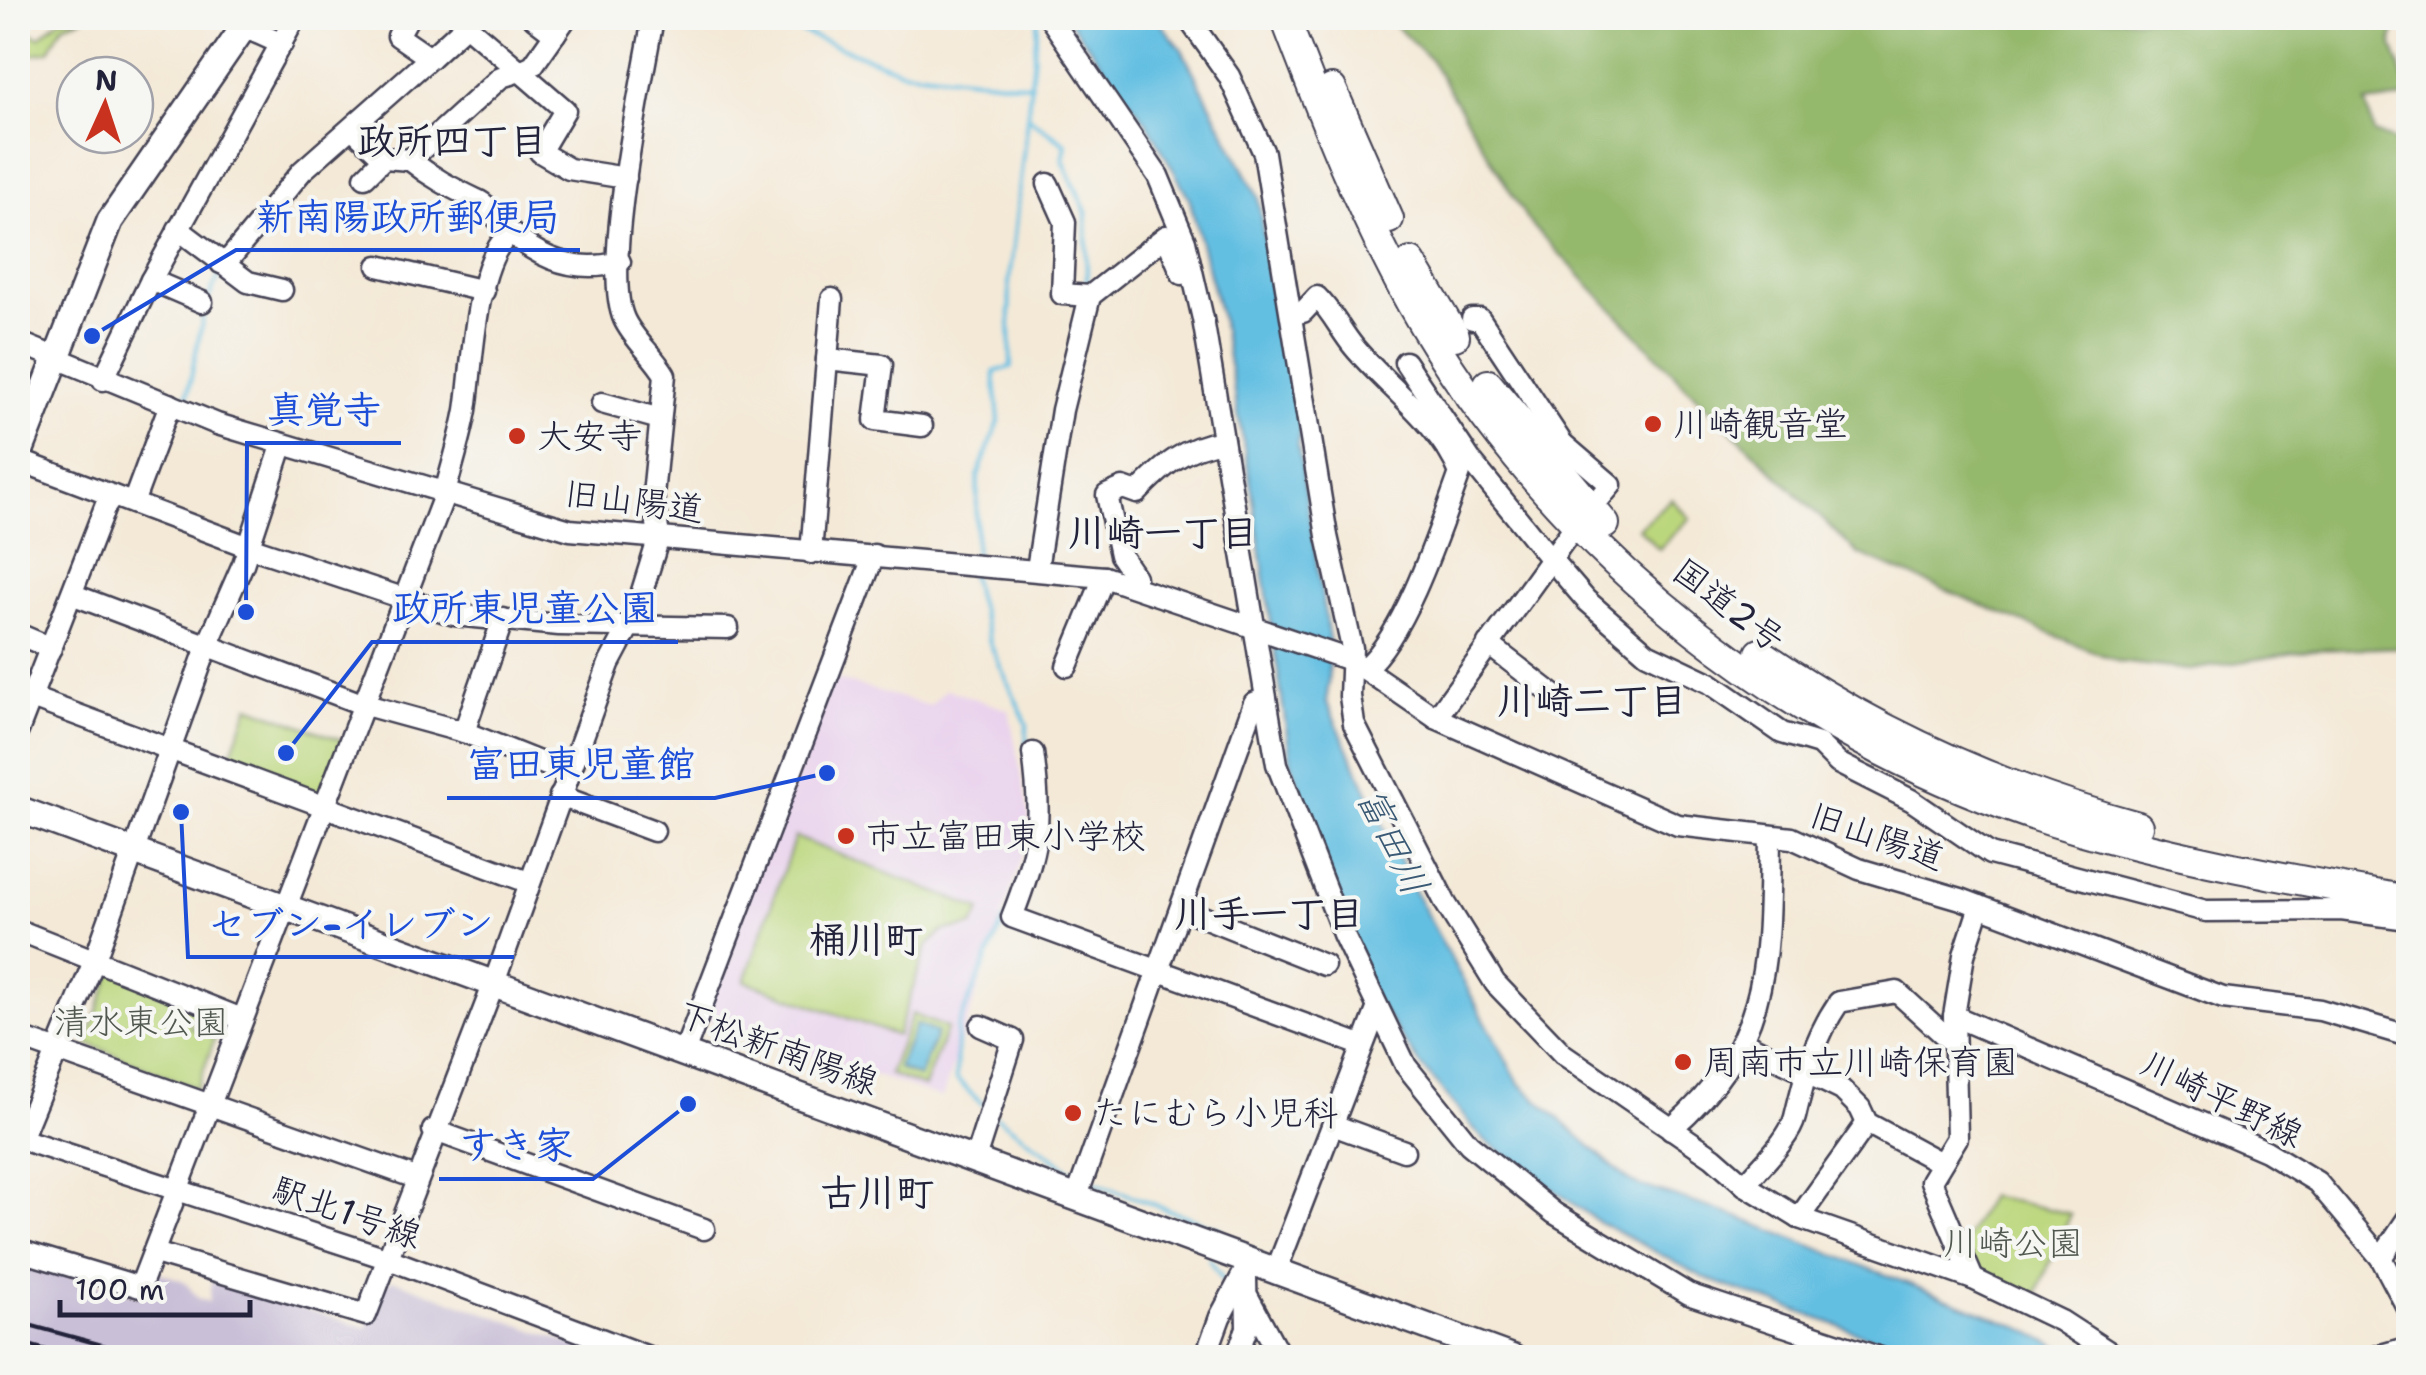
<svg xmlns="http://www.w3.org/2000/svg" width="2426" height="1375" font-family="'Shantell Sans','Klee One',sans-serif">
  <rect width="100%" height="100%" fill="#f6f6f2"/>
  <filter id="ink" filterUnits="userSpaceOnUse"><feTurbulence type="fractalNoise" baseFrequency=".01" numOctaves="2"/><feDisplacementMap in="SourceGraphic" scale="20" xChannelSelector="R" yChannelSelector="G"/><feConvolveMatrix kernelMatrix="1 2 1 2 8 2 1 2 1" color-interpolation-filters="sRGB"/></filter>
  <filter id="wash" filterUnits="userSpaceOnUse"><feTurbulence type="fractalNoise" baseFrequency=".0048" numOctaves="4" result="noise"/><feDisplacementMap in="SourceGraphic" scale="40" xChannelSelector="R" yChannelSelector="G"/><feGaussianBlur stdDeviation="2.25" result="paint"/><feColorMatrix in="noise" values="0 0 0 0 0 0 0 0 0 0 0 0 0 0 0 0 0 1.4 0 .05"/><feComposite in="paint" operator="in"/></filter>
  <g filter="url(#wash)">
    <rect width="100%" height="100%" fill="#f4e9d7"/>
    <path fill="#e9d2ed" d="M827,677l103,29 16,-17 63,21 20,106 -7,41 -80,241 -248,-83z"/>
    <path fill="#c9bfd7" d="M18,1261l123,35 9,-27 34,12 14,17 11,4 2,-21 156,47 12,-42 15,-6 214,77h-590z"/>
    <g fill="#bbd77d" stroke="#6e7c5c" stroke-width="2.5">
      <path d="M61,18h23l-21,7 -14,26 -31,7v-30l22,9z"/>
      <path d="M1671,499l19,19 -31,31 -21,-21z"/>
      <path d="M249,706l95,35 -21,58 -96,-34z"/>
      <path d="M795,837l186,73 -8,16 -30,5 -16,15 -30,90 -152,-55z"/>
      <path d="M113,968l86,35 -9,24 25,11 -18,51 -111,-46z"/>
      <path d="M912,1014l35,14 -23,59 -35,-13z"/>
      <path d="M1989,1196l82,18 -36,83 -57,-24 -15,-29z"/>
    </g>
    <path fill="#94b86c" stroke="#5b6d54" stroke-width="2.5" d="M1387,18h1010l-5,24 16,49 -4,7 -38,5 8,30 34,13v501l-95,3 -123,20 -71,-8 -261,-108 -168,-164 -162,-169 -97,-161z"/>
    <g fill="#64bfe2" stroke="#43708e" stroke-width="2.5">
      <path d="M1067,18h89l25,30 77,149 13,93 29,133 -2,22 32,201 -3,57 86,186 106,194 111,99 105,34 282,110 63,31h-153l-220,-78 -110,-58 -115,-83 -63,-75 -48,-69 -80,-232 -39,-270 -31,-173 -32,-121 -42,-75z"/>
      <path d="M916,1024l21,9 -18,44 -21,-9z"/>
    </g>
    <g fill="none" stroke-linecap="round" stroke-linejoin="round">
      <g stroke="#64bfe2" stroke-width="4">
        <path d="M765,18l137,53 130,14"/>
        <path d="M435,65l19,-16"/>
        <path d="M1028,117l38,27 -3,16 23,52 1,75"/>
        <path d="M208,299l13,-27"/>
        <path d="M186,402l19,-94"/>
        <path d="M975,558l3,-83 21,-54 -5,-49 17,-5 -2,-85 29,-264"/>
        <path d="M970,572l21,74 36,78 -1,28"/>
        <path d="M982,1104l-26,-25 1,-51 47,-108"/>
        <path d="M997,1117l81,59"/>
        <path d="M1091,1181l129,48 -5,12"/>
        <path d="M1209,1259l19,29"/>
      </g>
    </g>
  </g>
  <g filter="url(#ink)">
    <g fill="none" stroke-linecap="round" stroke-linejoin="round">
      <defs>
        <g id="minor">
          <path d="M408,18l-10,18 32,22 36,-33 54,46 13,-6 33,-47"/>
          <path d="M534,18l21,16"/>
          <path d="M1050,18l108,158 27,65 18,78 74,445 66,170 63,132 63,78 85,69 134,81 193,64"/>
          <path d="M1188,18l41,58 35,77 63,383 25,112 -2,48 4,28 92,180 49,79 68,71 150,103 32,28 54,33 174,61 88,42 57,37"/>
          <path d="M246,28l36,16"/>
          <path d="M353,129l31,29 26,2"/>
          <path d="M365,177l19,-19"/>
          <path d="M1048,184l17,38 -3,72 28,2"/>
          <path d="M178,229l70,53 34,8"/>
          <path d="M620,262c-41,11 -77,-1 -109,-29 -12,-9 -20,-27 -34,-33 -25,-12 -45,-22 -67,-40l91,-83 19,-6 45,39 -25,42 29,17 57,9"/>
          <path d="M221,263l10,-6 71,-86 128,-113"/>
          <path d="M378,266l106,25"/>
          <path d="M151,280l51,22"/>
          <path d="M1292,314l11,-2 14,-15c16,16 23,33 37,50 33,40 86,76 106,126 -19,52 -54,161 -95,195"/>
          <path d="M1472,319h8l82,124"/>
          <path d="M18,342l199,82 353,106 534,47 249,84 83,57 242,107 114,13 67,31 102,30 262,99 97,12 88,26"/>
          <path d="M827,359l55,6 -7,55 47,6"/>
          <path d="M1405,362l67,100 77,95 37,43 61,53 63,30 72,50 37,11 19,19 73,37 79,54 216,57 135,-1 67,9"/>
          <path d="M103,380l48,-100 144,-262"/>
          <path d="M602,403l58,16"/>
          <path d="M1555,451l7,-8 49,42 -11,13"/>
          <path d="M18,460l231,87 205,68 105,10 169,3"/>
          <path d="M133,503l37,-99"/>
          <path d="M811,553l21,-254"/>
          <path d="M1037,569l25,-159 28,-114 76,-60 16,38"/>
          <path d="M1134,586l1,-9 -15,-22 -13,-60 16,-7 14,5c26,-27 47,-46 86,-52"/>
          <path d="M74,595l288,109 102,28 105,42"/>
          <path d="M18,634l33,14"/>
          <path d="M1488,644l67,52"/>
          <path d="M1067,666l37,-89"/>
          <path d="M32,698l496,184"/>
          <path d="M1436,718l133,-184"/>
          <path d="M18,731l87,-224 8,-11"/>
          <path d="M464,732l39,-113"/>
          <path d="M1033,753c10,70 5,98 -21,164l349,128"/>
          <path d="M560,796l94,35"/>
          <path d="M1183,909l141,56"/>
          <path d="M18,930l224,89"/>
          <path d="M1954,1016l312,135 51,31 64,76 27,51"/>
          <path d="M18,1037l398,141"/>
          <path d="M1743,1042l99,48 18,18 7,15 72,39"/>
          <path d="M685,1050l189,-495"/>
          <path d="M1333,1125l71,26"/>
          <path d="M1671,1129c102,-89 97,-169 99,-293"/>
          <path d="M433,1130l271,99"/>
          <path d="M18,1138l368,120 265,100"/>
          <path d="M21,1139l74,-180 113,-315 35,-80 39,-118"/>
          <path d="M975,1159l38,-119 -32,-14"/>
          <path d="M1745,1185c14,-18 45,-46 50,-68 10,-42 19,-79 44,-115l58,-10 56,51"/>
          <path d="M1077,1196l177,-493 12,-5"/>
          <path d="M1799,1218l68,-95"/>
          <path d="M18,1250l122,37 305,-794c7,-28 16,-55 21,-83 7,-44 8,-150 45,-177"/>
          <path d="M155,1253l211,62 128,-332 115,-319 25,-47 25,-80 -6,-42 12,-120c-11,-19 -32,-36 -41,-56 -23,-51 19,-240 29,-301"/>
          <path d="M2381,1258l27,-40"/>
          <path d="M1276,1271l100,-259"/>
          <path d="M1973,1279l-42,-98 26,-43 -3,-122 10,-61 16,-49"/>
          <path d="M1248,1297l33,61"/>
          <path d="M1205,1358l15,-41 30,-56"/>
          <path d="M1236,1358l11,-30 -1,-51"/>
        </g>
        <g id="major">
          <path d="M18,457l92,-236 140,-203"/>
          <path d="M18,809l1495,549"/>
          <path d="M2380,1358l28,-8"/>
        </g>
        <g id="highway">
          <path d="M1285,18c37,97 75,194 126,286 140,249 394,448 669,526 108,31 218,50 328,70"/>
          <path d="M1332,89l57,130"/>
          <path d="M1411,262l44,74"/>
          <path d="M1488,384l117,140"/>
          <path d="M1760,653c116,80 243,136 378,173"/>
        </g>
      </defs>
      <use href="#minor" stroke="#424052" stroke-width="25"/>
      <use href="#major" stroke="#424052" stroke-width="30"/>
      <use href="#highway" stroke="#424052" stroke-width="32"/>
      <use href="#minor" stroke="#fff" stroke-width="20"/>
      <use href="#major" stroke="#fff" stroke-width="25"/>
      <use href="#highway" stroke="#fff" stroke-width="28"/>
      <g stroke="#22223b" stroke-width="4">
        <path d="M18,1322l132,36"/>
        <path d="M18,1342l57,16"/>
      </g>
    </g>
  </g>
  <g fill="#c8321e" stroke="#f6f6f2" stroke-width="4">
    <circle cx="1653" cy="424" r="10"/>
    <circle cx="517" cy="436" r="10"/>
    <circle cx="846" cy="836" r="10"/>
    <circle cx="1683" cy="1062" r="10"/>
    <circle cx="1073" cy="1113" r="10"/>
  </g>
  <g text-anchor="middle" stroke-width="8" stroke-linejoin="round" paint-order="stroke">
    <g font-size="35" fill="#22223b" stroke="#f6f6f2" text-anchor="start">
      <text x="1673" y="436">川崎観音堂</text>
      <text x="537" y="448">大安寺</text>
      <text x="866" y="848">市立富田東小学校</text>
      <text x="1703" y="1074">周南市立川崎保育園</text>
      <text x="1093" y="1125">たにむら小児科</text>
    </g>
    <g font-size="35" fill="#22223b" stroke="#f6f6f2">
      <text transform="translate(634 501) rotate(7)" y="12">旧山陽道</text>
      <text transform="translate(1729 605) rotate(37)" y="12">国道2号</text>
      <text transform="translate(1877 836) rotate(19)" y="12">旧山陽道</text>
      <text transform="translate(778 1048) rotate(20)" y="12">下松新南陽線</text>
      <text transform="translate(2222 1099) rotate(26)" y="12">川崎平野線</text>
      <text transform="translate(347 1212) rotate(19)" y="12">駅北1号線</text>
    </g>
    <g font-size="35" fill="#50584f" stroke="#f6f6f2">
      <text x="141" y="1034">清水東公園</text>
      <text x="2013" y="1255">川崎公園</text>
    </g>
    <g font-size="38" font-weight="bold" fill="#22223b" stroke="#f6f6f2">
      <text x="452" y="154">政所四丁目</text>
      <text x="1163" y="546">川崎一丁目</text>
      <text x="1592" y="714">川崎二丁目</text>
      <text x="1269" y="927">川手一丁目</text>
      <text x="866" y="953">桶川町</text>
      <text x="877" y="1206">古川町</text>
    </g>
    <g font-size="38" font-style="italic" fill="#395975" stroke="#f6f6f2">
      <text transform="translate(1393 841) rotate(64)" y="13">富田川</text>
    </g>
  </g>
  <path fill="none" stroke="#1d4ed8" stroke-width="4" d="M92 336L236 250H580M246 612L247 443H401M286 753L372 642H678M827 773L715 798H447M181 812L188 957H514M688 1104L593 1179H439"/>
  <g fill="#1d4ed8" stroke="#f6f6f2" stroke-width="4">
    <circle cx="92" cy="336" r="10"/>
    <circle cx="246" cy="612" r="10"/>
    <circle cx="286" cy="753" r="10"/>
    <circle cx="827" cy="773" r="10"/>
    <circle cx="181" cy="812" r="10"/>
    <circle cx="688" cy="1104" r="10"/>
  </g>
  <g font-size="38" text-anchor="middle" font-weight="bold" fill="#1d4ed8" stroke="#f6f6f2" stroke-width="8" stroke-linejoin="round" paint-order="stroke">
    <text x="408" y="230">新南陽政所郵便局</text>
    <text x="324" y="423">真覚寺</text>
    <text x="525" y="621">政所東児童公園</text>
    <text x="581" y="777">富田東児童館</text>
    <text x="351" y="937">セブン-イレブン</text>
    <text x="516" y="1158">すき家</text>
  </g>
  <rect width="2426" height="1375" fill="none" stroke="#f6f6f2" stroke-width="60"/>
  <g transform="translate(105 105) rotate(3)"><circle r="48" fill="#f6f6f2" stroke="#a1a1a9" stroke-width="2.5"/>
  <path d="M0-8L18 38L0 25L-18 38Z" fill="#c8321e"/>
  <text y="-15" font-size="28" font-weight="bold" text-anchor="middle" fill="#22223b">N</text>
  </g>
  <path d="M60 1300v15h190v-15" fill="none" stroke="#22223b" stroke-width="5"/>
  <text x="75" y="1300" font-size="30" fill="#22223b" stroke="#f6f6f2" stroke-width="8" paint-order="stroke">100 m</text>
</svg>
